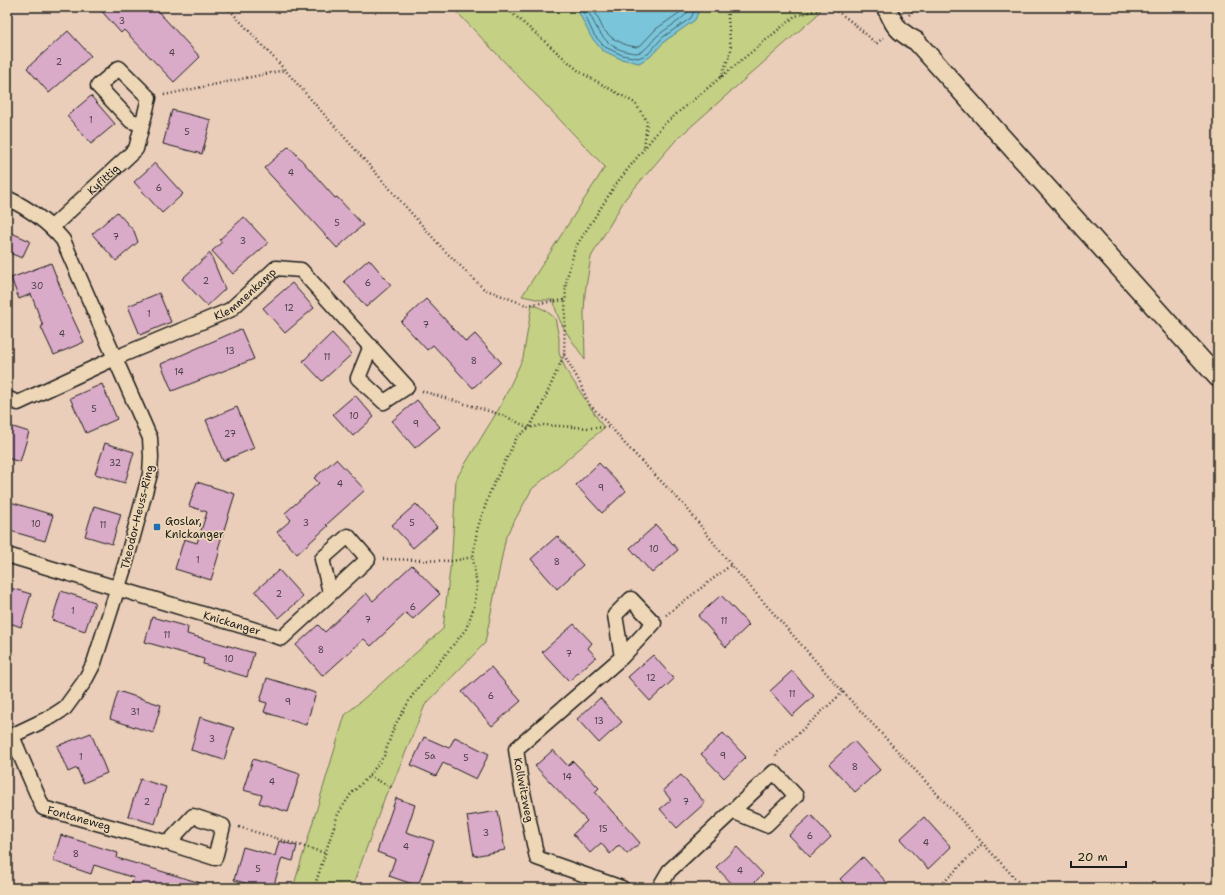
<svg xmlns="http://www.w3.org/2000/svg" width="1225" height="895" font-family="'Shantell Sans',sans-serif">
  <rect width="100%" height="100%" fill="#eaceba"/>
  <filter id="ink" filterUnits="userSpaceOnUse"><feTurbulence type="fractalNoise" baseFrequency=".025" numOctaves="2"/><feDisplacementMap in="SourceGraphic" scale="8" xChannelSelector="R" yChannelSelector="G"/><feConvolveMatrix kernelMatrix="1 2 1 2 8 2 1 2 1" color-interpolation-filters="sRGB"/></filter>
  <g filter="url(#ink)">
    <g fill="#c4d084" stroke="#707650">
      <path d="M452,7h370l-6,9 -139,123 -52,60 -34,58 -6,36 -1,20 1,47c-12,-19 -29,-38 -31,-60h-13l-19,-4 83,-129z"/>
      <path d="M532,304l13,6 10,8 4,20v15l7,17 38,58 -72,61 -26,47 -21,107 -60,62 -32,78 -7,11 -34,94h-59l52,-173 98,-86 9,-77 4,-73 44,-72 23,-49z"/>
    </g>
    <path fill="#7ac5da" stroke="#54818e" d="M576,7h124l-5,13 -30,21 -15,16 -11,6 -18,-4 -19,-9 -11,-13z"/>
    <g fill="none" stroke-linecap="round" stroke-linejoin="round">
      <g stroke="#426068" stroke-width="1">
        <path d="M581,7l13,28 11,12 17,8 16,3 10,-4 15,-17 28,-19 5,-11"/>
        <path d="M586,7c11,21 17,40 43,45 6,1 9,2 15,-2 6,-4 10,-13 17,-17 10,-8 25,-14 29,-26"/>
        <path d="M593,7l10,22 9,9 14,7 10,2 5,-2 15,-16 26,-18 2,-4"/>
      </g>
    </g>
    <g fill="#daaac9" stroke="#1c1c1c">
      <path d="M98,7h56l46,50 -26,25 -50,-52 -3,3z"/>
      <path d="M68,31l23,25 -42,37 -22,-25z"/>
      <path d="M91,96l24,28 -24,20 -24,-28z"/>
      <path d="M172,110l39,10 -9,34 -39,-10z"/>
      <path d="M289,146l46,52 2,-1 26,28 -26,23 -73,-80z"/>
      <path d="M155,163l28,31 -21,19 -28,-31z"/>
      <path d="M117,212l17,19 4,11 -22,19 -24,-27z"/>
      <path d="M244,217l24,26 -35,31 -21,-23 10,-9 -3,-2z"/>
      <path d="M7,231l23,10 -8,17 -15,-6z"/>
      <path d="M210,253l15,36 -18,17 -25,-27z"/>
      <path d="M369,259l22,26 -25,22 -22,-26z"/>
      <path d="M51,263l12,31 -1,1 22,47 -30,13 -13,-28 2,-1 -12,-32 -12,5 -8,-21z"/>
      <path d="M292,283l22,25 -29,25 -22,-25z"/>
      <path d="M159,293l12,29 -31,13 -12,-29z"/>
      <path d="M426,299l40,43 9,-8 26,28 -28,26 -40,-43 -6,5 -26,-28z"/>
      <path d="M241,329l13,30 -82,32 -11,-27z"/>
      <path d="M332,333l20,21 -30,27 -19,-20z"/>
      <path d="M102,384l15,35 -31,14 -16,-35z"/>
      <path d="M355,395l19,22 -21,19 -20,-22z"/>
      <path d="M417,400l23,27 -25,21 -23,-27z"/>
      <path d="M237,407l17,41 -31,13 -17,-41z"/>
      <path d="M7,425l22,7 -9,30 -13,-4z"/>
      <path d="M105,443l29,9 -9,31 -30,-9z"/>
      <path d="M336,459l29,31 -39,35 2,1 -31,28 -20,-22 14,-12 -6,-7 34,-30 -5,-5z"/>
      <path d="M599,463l27,28 -24,22 -26,-28z"/>
      <path d="M197,482l38,12 -17,55 2,1 -9,30 -36,-11 9,-30 13,4 10,-31 -18,-6z"/>
      <path d="M7,501l46,14 -8,26 -38,-11z"/>
      <path d="M416,504l21,23 -24,21 -21,-23z"/>
      <path d="M94,506l27,8 -9,30 -27,-8z"/>
      <path d="M656,525l22,25 -26,23 -22,-25z"/>
      <path d="M557,536l26,29 -26,24 -26,-30z"/>
      <path d="M412,565l28,29 -27,25 -7,-6 -35,33 -7,-7 -41,37 -27,-31 22,-20 7,7 41,-39 7,8z"/>
      <path d="M279,570l24,27 -24,21 -24,-27z"/>
      <path d="M7,587l24,7 -10,33 -14,-5z"/>
      <path d="M61,591l34,11 -10,29 -33,-11z"/>
      <path d="M721,595l28,30 -23,22 -28,-31z"/>
      <path d="M152,617l36,10 -1,7 67,19 -7,24 -44,-13 1,-5 -59,-17z"/>
      <path d="M574,624l18,19 -4,5 8,9 -27,24 -27,-29z"/>
      <path d="M653,655l21,24 -24,22 -22,-24z"/>
      <path d="M491,667l30,34 -29,25 -30,-34z"/>
      <path d="M792,671l22,25 -22,20 -22,-25z"/>
      <path d="M267,678l49,15 -10,32 -42,-13 3,-9 -7,-2z"/>
      <path d="M118,691l43,14 -8,28 -43,-14z"/>
      <path d="M600,698l22,24 -23,21 -22,-24z"/>
      <path d="M200,717l34,11 -10,32 -33,-10z"/>
      <path d="M91,733l16,40 -24,10 -6,-15 -9,4 -11,-26z"/>
      <path d="M723,733l23,24 -22,21 -23,-24z"/>
      <path d="M424,737l25,11 6,-11 34,17 -13,25 -33,-16 -7,13 -25,-11z"/>
      <path d="M854,741l26,29 -25,22 -26,-28z"/>
      <path d="M553,750l15,16 5,-5 26,27 -4,4 45,51 -13,11 -8,-9 -9,9 -9,-11 -11,10 -17,-19 14,-13 -52,-55z"/>
      <path d="M253,759l47,15 -12,38 -29,-9 3,-8 -19,-5z"/>
      <path d="M681,775l24,28 -28,25 -17,-19 11,-9 -8,-10z"/>
      <path d="M140,779l26,8 -11,37 -27,-8z"/>
      <path d="M396,798l19,7 -9,27 28,9 -16,45 -29,-10 6,-17 -18,-7z"/>
      <path d="M498,811l7,39 -31,6 -7,-40z"/>
      <path d="M811,815l20,22 -21,20 -21,-22z"/>
      <path d="M924,817l27,30 -23,22 -28,-30z"/>
      <path d="M61,835l57,18 -1,5 87,26 -1,4h-73l4,-10 -40,-13 -3,9 -38,-13z"/>
      <path d="M279,841l18,5 -4,15 -11,-3 -9,30h-9l-30,-8 9,-33 32,9z"/>
      <path d="M737,847l26,27 -14,14h-13l-20,-21z"/>
      <path d="M863,857l29,31h-44l-8,-9z"/>
    </g>
    <g fill="none" stroke-linecap="round" stroke-linejoin="round">
      <defs>
        <g id="minor">
          <path d="M7,198c23,11 40,23 56,42l87,198 1,19 -1,17 -24,88 -32,101 -10,19 -19,26 -14,9 -44,21"/>
          <path id="s1" d="M52,227l84,-78 13,-51 -30,-30 -21,18 33,35 11,3"/>
          <path id="s2" d="M7,398l11,5 97,-45 115,-48 46,-42 25,2 106,117 -23,15 -26,-24 13,-32"/>
          <path id="s3" d="M7,555l275,83 86,-79 -20,-23 -26,23 8,33"/>
          <path id="s4" d="M12,736l31,72 125,35 47,15 8,-32 -30,-10 -25,27"/>
          <path d="M622,888l-85,-30 -16,-75 -5,-34 106,-92 32,-34 -23,-24 -16,16 7,42"/>
          <path d="M659,888l10,-17 105,-99 22,24 -30,29 -34,-14"/>
        </g>
        <path id="tertiary" d="M885,7c4,4 4,7 7,12 4,10 14,17 24,22l302,337"/>
      </defs>
      <use href="#minor" stroke="#1c1c1c" stroke-width="17"/>
      <use href="#tertiary" stroke="#1c1c1c" stroke-width="21"/>
      <g stroke="#1c1c1c" stroke-width="2.5" stroke-dasharray="1 3" stroke-linecap="butt">
        <path d="M227,7l58,63 158,179 41,40 42,16 39,-5"/>
        <path d="M505,7l75,65 55,31 12,18 -3,28"/>
        <path d="M830,7c17,10 32,23 46,37l7,-6"/>
        <path d="M909,15l6,-8"/>
        <path d="M721,77l10,-26 -4,-44"/>
        <path d="M164,95l121,-25"/>
        <path d="M564,355l14,24 11,25 22,23 14,17 61,63 45,58 112,127 181,196"/>
        <path d="M422,391l83,25 24,12 14,-3 46,3 22,-1"/>
        <path d="M383,559l69,2 21,-4"/>
        <path d="M666,615l65,-50"/>
        <path d="M776,756l1,-3 66,-61"/>
        <path d="M369,776l24,12"/>
        <path d="M239,827l86,26"/>
        <path d="M314,888l24,-74 13,-20 18,-18 15,-20 10,-29 18,-31 54,-67 8,-22 3,-19 -4,-31 4,-27 13,-38 27,-55 12,-9 13,-23 22,-50 2,-74 9,-33 41,-64 47,-59 132,-109 33,-9"/>
        <path d="M938,888l45,-45"/>
      </g>
      <use href="#minor" stroke="#eed7b6" stroke-width="14"/>
      <use href="#tertiary" stroke="#eed7b6" stroke-width="18"/>
    </g>
  </g>
  <rect fill="#1f6fb2" stroke="#eed7b6" stroke-width="1.5" x="153" y="523" width="8" height="8" rx="2"/>
  <g text-anchor="middle" stroke-width="3.5" stroke-linejoin="round" paint-order="stroke">
    <g font-size="9" fill="#4c4047">
      <text x="122" y="24">3</text>
      <text x="172" y="56">4</text>
      <text x="59" y="65">2</text>
      <text x="91" y="123">1</text>
      <text x="187" y="135">5</text>
      <text x="291" y="176">4</text>
      <text x="159" y="191">6</text>
      <text x="337" y="226">5</text>
      <text x="116" y="240">7</text>
      <text x="243" y="244">3</text>
      <text x="206" y="284">2</text>
      <text x="368" y="286">6</text>
      <text x="37" y="289">30</text>
      <text x="289" y="311">12</text>
      <text x="149" y="317">1</text>
      <text x="426" y="328">7</text>
      <text x="62" y="337">4</text>
      <text x="230" y="354">13</text>
      <text x="327" y="360">11</text>
      <text x="474" y="364">8</text>
      <text x="179" y="375">14</text>
      <text x="94" y="412">5</text>
      <text x="354" y="419">10</text>
      <text x="416" y="427">9</text>
      <text x="230" y="437">27</text>
      <text x="115" y="466">32</text>
      <text x="340" y="487">4</text>
      <text x="601" y="491">9</text>
      <text x="306" y="526">3</text>
      <text x="412" y="526">5</text>
      <text x="36" y="527">10</text>
      <text x="103" y="528">11</text>
      <text x="654" y="552">10</text>
      <text x="198" y="563">1</text>
      <text x="557" y="565">8</text>
      <text x="279" y="597">2</text>
      <text x="413" y="610">6</text>
      <text x="73" y="614">1</text>
      <text x="368" y="623">7</text>
      <text x="724" y="624">11</text>
      <text x="167" y="638">11</text>
      <text x="321" y="653">8</text>
      <text x="569" y="657">7</text>
      <text x="229" y="662">10</text>
      <text x="651" y="681">12</text>
      <text x="792" y="697">11</text>
      <text x="491" y="699">6</text>
      <text x="288" y="705">9</text>
      <text x="135" y="715">31</text>
      <text x="599" y="724">13</text>
      <text x="212" y="742">3</text>
      <text x="430" y="759">5a</text>
      <text x="723" y="759">9</text>
      <text x="81" y="760">1</text>
      <text x="466" y="761">5</text>
      <text x="855" y="770">8</text>
      <text x="567" y="780">14</text>
      <text x="272" y="785">4</text>
      <text x="147" y="805">2</text>
      <text x="686" y="805">7</text>
      <text x="603" y="832">15</text>
      <text x="486" y="836">3</text>
      <text x="810" y="839">6</text>
      <text x="926" y="846">4</text>
      <text x="406" y="850">4</text>
      <text x="76" y="857">8</text>
      <text x="258" y="872">5</text>
      <text x="740" y="874">4</text>
    </g>
    <g font-size="11" fill="#1c1c1c" stroke="#eed7b6">
      <text dy="4" stroke="none"><textPath href="#s1" startOffset="70">Kyfittig</textPath></text>
      <text dy="4" stroke="none"><textPath href="#s2" startOffset="265">Klemmenkamp</textPath></text>
      <text transform="translate(137 517) rotate(-76)" y="4">Theodor-Heuss-Ring</text>
      <text dy="4" stroke="none"><textPath href="#s3" startOffset="235">Knickanger</textPath></text>
      <text transform="translate(524 790) rotate(79)" y="4">Kollwitzweg</text>
      <text dy="4" stroke="none"><textPath href="#s4" startOffset="116">Fontaneweg</textPath></text>
    </g>
    <g font-size="11" fill="#1c1c1c" stroke="#eed7b6" text-anchor="start">
      <text x="165" y="525">Goslar,<tspan x="165" dy="13">Knickanger</tspan></text>
    </g>
  </g>
  <rect width="1225" height="895" fill="none" stroke="#eed7b6" stroke-width="24"/>
  <rect x="12" y="12" width="1201" height="871" fill="none" stroke="#1c1c1c" stroke-width="1.5" filter="url(#ink)"/>
  <path d="M1071 861v6h55v-6" fill="none" stroke="#1c1c1c" stroke-width="2"/>
  <text x="1077" y="861" font-size="12" fill="#1c1c1c" stroke="#eed7b6" stroke-width="3" paint-order="stroke">20 m</text>
</svg>
